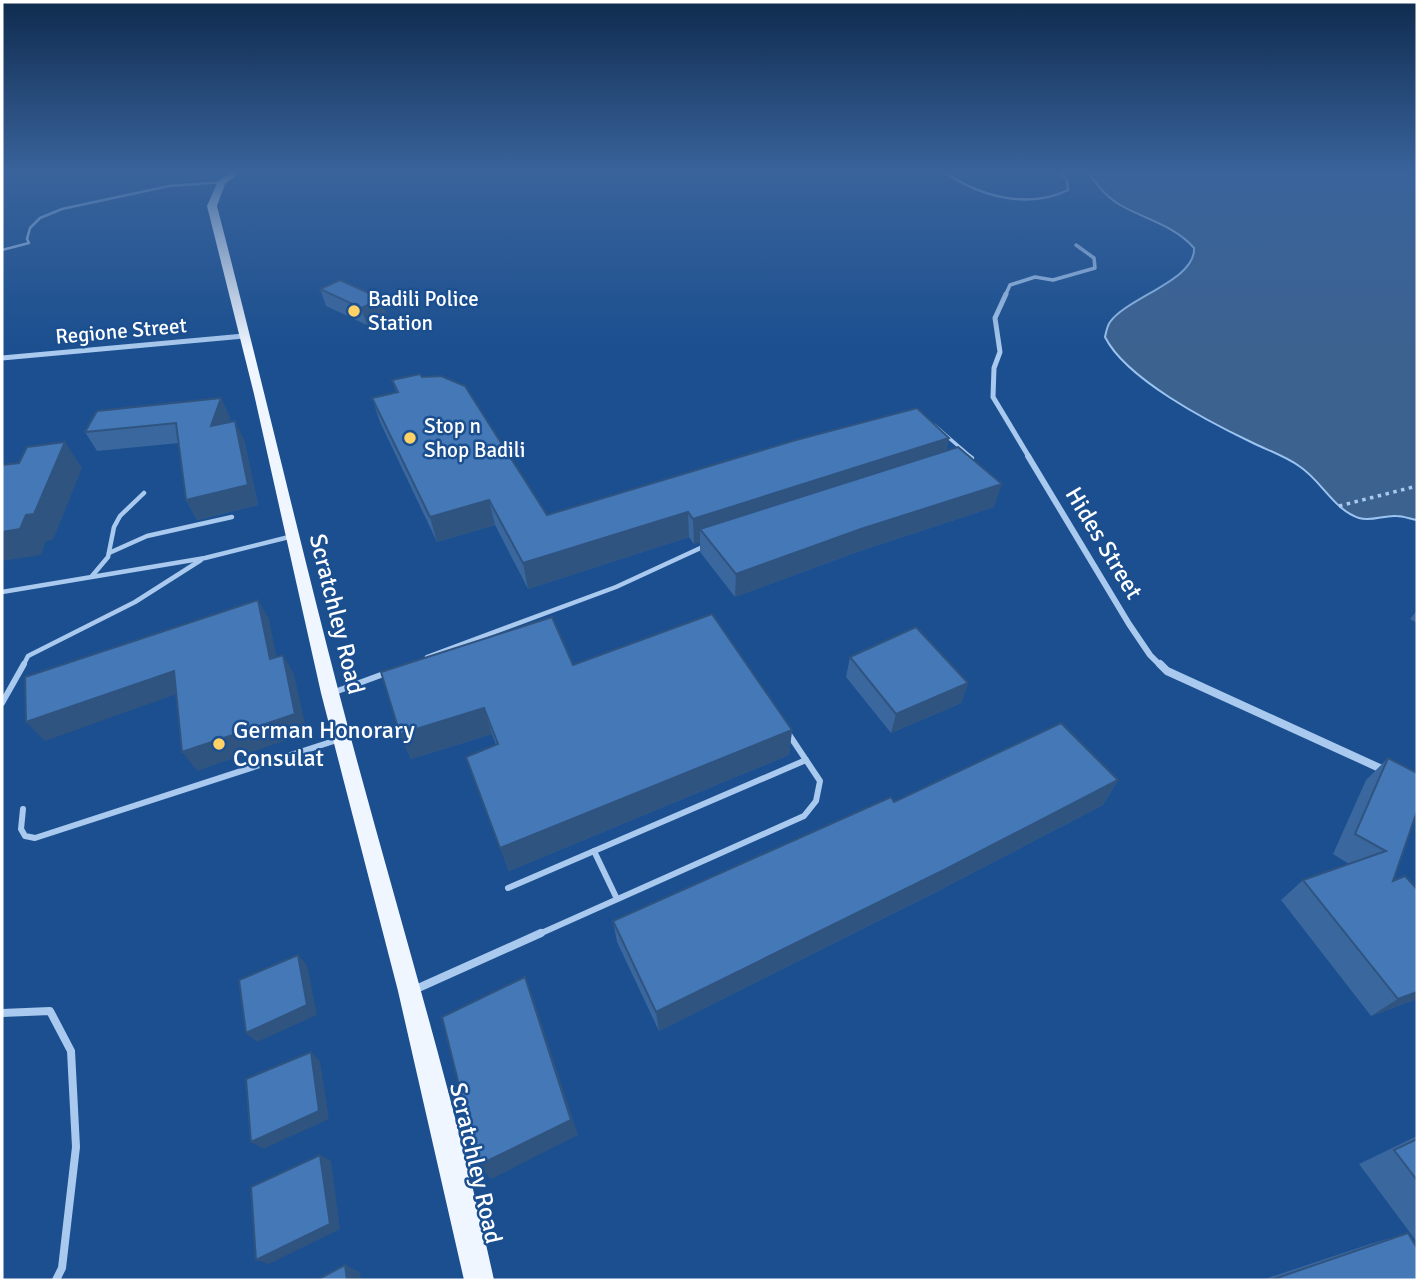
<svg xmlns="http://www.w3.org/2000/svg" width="1419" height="1282" font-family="Signika,sans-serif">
  <rect width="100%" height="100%" fill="#1b4f8f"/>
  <path fill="#3c6290" stroke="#9cc4f0" stroke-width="2" d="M1087,171h330v349c-6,-1 -14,-4 -21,-4 -12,-1 -25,6 -37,2 -25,-8 -38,-38 -60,-52 -14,-10 -32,-16 -48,-24 -42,-20 -125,-63 -146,-105 1,-4 2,-11 5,-15 18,-25 86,-42 84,-74 -19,-22 -47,-28 -72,-42 -15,-8 -25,-21 -35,-35z"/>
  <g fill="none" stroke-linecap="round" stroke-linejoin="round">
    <path stroke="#a9c9ee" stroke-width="3.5" stroke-dasharray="3.5 4.5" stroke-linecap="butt" d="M1339,506l78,-20"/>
    <g stroke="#a9c9ee" stroke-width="2.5">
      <path d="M943,171c35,25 85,39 125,19l-1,-10 -8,-9"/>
      <path d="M2,250l27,-7 -2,-4 3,-11 10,-10 22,-9 107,-23 54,-4"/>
    </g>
    <path stroke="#a9c9ee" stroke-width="3.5" d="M934,425l37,32"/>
    <g stroke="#a9c9ee" stroke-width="4.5">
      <path d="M966,460l6,-2 -3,-2"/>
      <path d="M109,553l38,-17 85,-19"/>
      <path d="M92,576l16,-19 6,-30 6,-11 24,-23"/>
      <path d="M2,592l203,-34 88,-22"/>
      <path d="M427,657l189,-70 91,-42"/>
      <path d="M23,666l5,-10 107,-54 66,-42"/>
    </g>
    <g stroke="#a9c9ee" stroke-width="6">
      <path d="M332,693l57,-21"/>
      <path d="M2,703l22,-39"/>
      <path d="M23,809l-2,20 4,7 10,2 305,-99"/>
      <path d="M594,851l23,48"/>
      <path d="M508,888l298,-128"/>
      <path d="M537,935l267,-119 12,-15 4,-20 -32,-48"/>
    </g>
    <g stroke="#a9c9ee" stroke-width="8">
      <path d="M416,989l125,-56"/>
      <path d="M2,1013l48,-2 21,40 5,96 -14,121 -6,12"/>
    </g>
    <path stroke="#a9c9ee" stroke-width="3.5" d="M1005,296l5,-11 25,-8 18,3 42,-12 -1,-10 -18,-13"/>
    <g stroke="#a9c9ee" stroke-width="5">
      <path d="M1006,294l-11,24 5,34 -6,16 -1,29 36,60"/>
      <path d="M2,358l242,-22"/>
    </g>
    <path stroke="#a9c9ee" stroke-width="6" d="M1028,456l101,168 21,31 11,11"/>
    <path stroke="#a9c9ee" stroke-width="8" d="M1160,664l7,7 217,99"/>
    <path fill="#f0f6ff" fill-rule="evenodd" d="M233,171h9l-17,13 -8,22c42,162 80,325 122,487 51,196 112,389 155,587h-30l-66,-289 -77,-298 -67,-299 -47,-188 11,-25z"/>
  </g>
  <g fill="#3a679d">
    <path d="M320,289l67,27 -20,9 -41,-19z"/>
    <path d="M422,377l125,138 402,-77 -3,13 48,56 -137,45 -122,45 -35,-45v-10l-6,2 -5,-7 -161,52 -33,-64 -58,17 -57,-120 -8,-24 24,-6 -4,-12z"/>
    <path d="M230,417l-2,5 16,18 14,65 -61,15 -11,-20 -7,-57 -82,8 -12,-19z"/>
    <path d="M1417,610v13l-7,-4z"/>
    <path d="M850,657l118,26 -7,20 -70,30 -45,-56z"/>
    <path d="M573,665l219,65 -3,25 -280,116 -43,-114 30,-12 -4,-11 -81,25 -11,-25z"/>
    <path d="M1388,758l5,123 24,8v110l-46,17 -90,-116 22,-20 46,-16 -16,-10 33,-74z"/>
    <path d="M1118,780l-15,25 -167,87 -277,139 -42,-89 -4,-21 281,-119z"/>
    <path d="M1417,1136v106l-58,-78z"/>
    <path d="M1408,1233l9,47h-155l108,-36z"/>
  </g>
  <g fill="#305480">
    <path d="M382,299l5,17 -20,9 -6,-17z"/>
    <path d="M221,398l9,19 -9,28 -10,-19z"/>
    <path d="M235,421l9,19 14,65 -61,15 -11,-20z"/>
    <path d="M949,438l-6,24 -243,67v13l-6,2 -1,-25z"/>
    <path d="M65,442l17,26 -29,72 -7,1 -5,14 -39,6v-29l24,-17z"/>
    <path d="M1002,484l-8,23 -137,45 -122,45 1,-23 125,-45z"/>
    <path d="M489,500l6,25 -58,17 -7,-25z"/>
    <path d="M688,512l1,25 -161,52 -5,-26z"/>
    <path d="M258,600l11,19 12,60 -11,-20z"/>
    <path d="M283,655l11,19 13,59 -110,38 -15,-19z"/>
    <path d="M174,671l14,19 -143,51 -19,-19z"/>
    <path d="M968,683l-7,20 -70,30 5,-19z"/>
    <path d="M484,708l8,26 -81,25 -11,-25z"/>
    <path d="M792,730l-3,25 -280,116 -9,-23z"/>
    <path d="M1118,780l-15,25 -167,87 -277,139 -3,-19z"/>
    <path d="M298,955l9,10 10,50 -60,27 -11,-9z"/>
    <path d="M525,977l8,20 45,138 -87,44 -12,-14z"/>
    <path d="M1417,992v7l-46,17 27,-17z"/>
    <path d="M311,1052l9,9 9,58 -66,30 -12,-7z"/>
    <path d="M320,1155l11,6 9,68 -71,35 -13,-4z"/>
    <path d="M345,1265l15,7 1,8h-14z"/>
  </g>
  <g fill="#4478b7" stroke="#305480" stroke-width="2">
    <path d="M340,280l42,19 -21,9 -41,-19z"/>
    <path d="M420,374l2,3 19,-1 24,10 82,129 249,-75 121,-32 32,30 -256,81 -5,-7 -165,51 -34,-63 -59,17 -58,-119 26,-6 -6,-12z"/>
    <path d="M221,398l-10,28 24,-5 13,64 -62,15 -10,-77 -91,9 12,-21z"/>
    <path d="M65,442l-31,72 -8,1 -6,14 -18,3v-67l17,-2 8,-16z"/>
    <path d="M958,447l44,37 -141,45 -125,45 -36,-45z"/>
    <path d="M258,600l12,59 13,-4 12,59 -113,38 -8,-81 -148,51 -1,-45z"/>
    <path d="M712,614l80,116 -292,118 -34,-91 32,-13 -14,-36 -84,26 -19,-62 171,-55 21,48z"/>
    <path d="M916,627l52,56 -72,31 -46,-57z"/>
    <path d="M1061,723l57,57 -172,89 -290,143 -43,-91 278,-124 3,5z"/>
    <path d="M1388,758l29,15v38l-24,70 12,-5 12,13v103l-19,7 -95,-119 83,-29 -31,-17z"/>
    <path d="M298,955l9,50 -61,28 -7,-53z"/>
    <path d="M525,977l46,143 -92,45 -37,-148z"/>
    <path d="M311,1052l8,59 -68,31 -5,-63z"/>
    <path d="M1417,1139v41l-23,-30z"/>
    <path d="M320,1155l10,69 -74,36 -5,-73z"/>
    <path d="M1408,1233l9,15v32h-146z"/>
    <path d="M345,1265l2,15h-30z"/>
  </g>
  <linearGradient id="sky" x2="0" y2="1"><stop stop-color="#0f2b4f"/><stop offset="0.49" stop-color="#39639b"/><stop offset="1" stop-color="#39639b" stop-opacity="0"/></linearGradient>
  <rect width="1419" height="350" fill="url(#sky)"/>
  <g fill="#ffd166" stroke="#1b4f8f" stroke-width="2.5">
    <circle cx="354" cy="311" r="7"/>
    <circle cx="410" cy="438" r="7"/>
    <circle cx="219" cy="744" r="7"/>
  </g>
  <g text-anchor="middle" stroke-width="5" stroke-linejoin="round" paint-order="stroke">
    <g font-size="21" fill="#fff" stroke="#1b4f8f" text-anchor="start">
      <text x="368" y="306">Badili Police<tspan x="368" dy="24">Station</tspan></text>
      <text x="424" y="433">Stop n<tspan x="424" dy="24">Shop Badili</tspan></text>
    </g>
    <g font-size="21" fill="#fff" stroke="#1b4f8f">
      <text transform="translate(121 331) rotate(-5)" y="7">Regione Street</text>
    </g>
    <g font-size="24" fill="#fff" stroke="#1b4f8f">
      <text transform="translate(1104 543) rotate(59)" y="8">Hides Street</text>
      <text transform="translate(337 614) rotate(76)" y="8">Scratchley Road</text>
      <text transform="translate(476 1163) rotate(77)" y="8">Scratchley Road</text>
    </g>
    <g font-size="24" fill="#fff" stroke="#1b4f8f" text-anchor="start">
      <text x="233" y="738">German Honorary<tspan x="233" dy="28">Consulat</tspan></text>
    </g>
  </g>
  <rect width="1419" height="1282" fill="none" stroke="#ffffff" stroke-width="7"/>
</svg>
